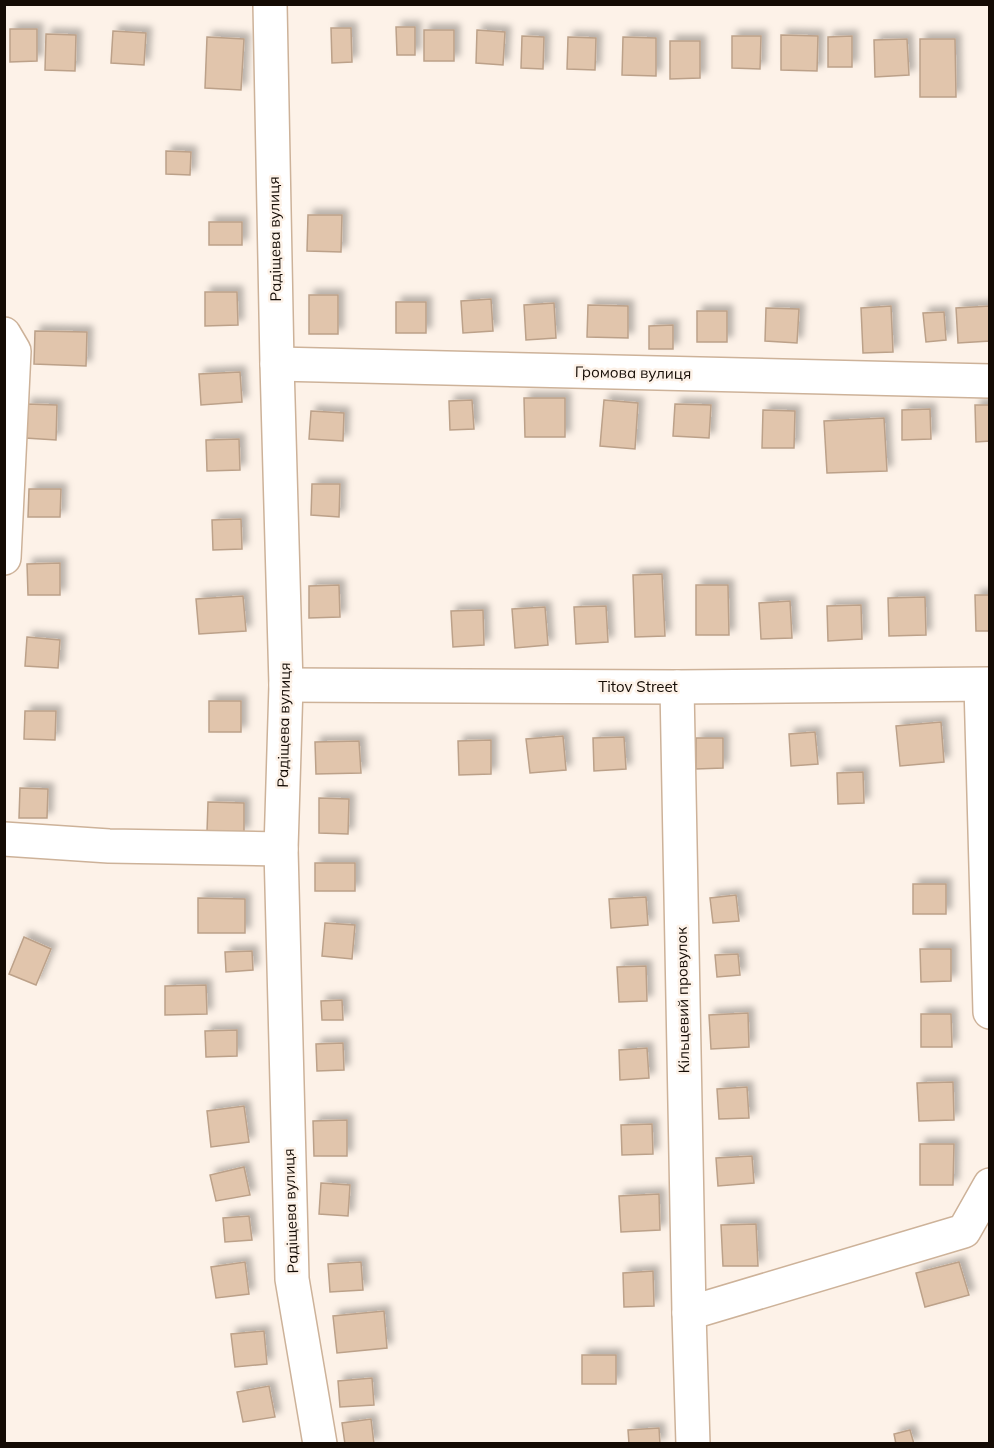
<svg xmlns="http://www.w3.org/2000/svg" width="994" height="1448" font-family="Mulish,sans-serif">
  <defs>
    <filter id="shadow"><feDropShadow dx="5.5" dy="-5.5" stdDeviation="3" flood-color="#0004"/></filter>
  </defs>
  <rect width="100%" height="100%" fill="#fdf2e8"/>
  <g fill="#e1c5ac" stroke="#bca189" stroke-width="1.5" filter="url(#shadow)">
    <path d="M396,27h19v28h-18z"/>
    <path d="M331,28h20l1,34 -20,1z"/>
    <path d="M10,29h27v32l-27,1z"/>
    <rect x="424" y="30" width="30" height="31"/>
    <path d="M477,30l28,2 -2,33 -27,-2z"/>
    <path d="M113,31l33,2 -2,32 -33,-2z"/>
    <path d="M46,34l30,1 -1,36 -30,-1z"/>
    <path d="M781,35l37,1 -1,35 -36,-1z"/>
    <path d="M522,36l22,1 -1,32 -22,-1z"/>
    <path d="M732,36h29l-1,33 -28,-1z"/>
    <path d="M852,36v31h-24v-30z"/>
    <path d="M207,37l37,2 -3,51 -36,-2z"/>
    <path d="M568,37l28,1 -1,32 -28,-1z"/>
    <path d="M623,37l33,1v38l-34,-1z"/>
    <path d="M907,39l2,36 -34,2 -1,-37z"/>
    <path d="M920,39h35l1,58h-36z"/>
    <path d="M670,41h30v37l-30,1z"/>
    <path d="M166,151l25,1 -1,23 -24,-1z"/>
    <path d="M308,215h34l-1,37 -34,-1z"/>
    <rect x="209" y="222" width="33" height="23"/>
    <path d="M205,292h32l1,33 -33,1z"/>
    <rect x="309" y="295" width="29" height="39"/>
    <path d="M491,299l2,32 -30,2 -2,-32z"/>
    <rect x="396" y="302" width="30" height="31"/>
    <path d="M554,303l2,35 -30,2 -2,-35z"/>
    <path d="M588,305l40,1v32l-41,-1z"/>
    <path d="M891,306l2,46 -30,1 -2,-45z"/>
    <path d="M990,306v35l-32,2 -2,-35z"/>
    <path d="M766,308l33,1 -2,34 -32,-2z"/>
    <rect x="697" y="311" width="30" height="31"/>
    <path d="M944,312l2,28 -20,2 -3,-29z"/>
    <path d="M673,325v24h-24v-23z"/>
    <path d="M35,331l52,1 -1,34 -52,-2z"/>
    <path d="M240,372l2,30 -41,3 -2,-31z"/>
    <path d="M524,398h41v39h-40z"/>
    <path d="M472,400l2,29 -24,1 -1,-29z"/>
    <path d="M604,400l34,3 -3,46 -35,-3z"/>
    <path d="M26,404l31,1 -1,35 -31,-2z"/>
    <path d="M675,404l36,1 -2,33 -36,-2z"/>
    <path d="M975,405h15v36l-14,1z"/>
    <path d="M930,409l1,30 -29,1v-30z"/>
    <path d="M763,410l32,1 -1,37h-32z"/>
    <path d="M311,411l33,2 -1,28 -34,-2z"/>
    <path d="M884,418l3,53 -60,2 -3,-52z"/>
    <path d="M239,439l1,31 -33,1 -1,-31z"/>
    <path d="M312,484h28l-1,33 -28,-2z"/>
    <path d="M29,489h32l-1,28h-32z"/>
    <path d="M241,519l1,30 -29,1 -1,-30z"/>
    <path d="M60,563v32h-32l-1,-31z"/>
    <path d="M662,574l3,62 -30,1 -2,-62z"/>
    <path d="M339,585l1,32 -31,1v-32z"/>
    <path d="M696,585h32l1,50h-33z"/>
    <path d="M975,595h15v36h-14z"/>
    <path d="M243,596l3,35 -47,3 -3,-35z"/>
    <path d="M925,597l1,38 -37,1 -1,-38z"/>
    <path d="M790,601l2,37 -31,1 -2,-36z"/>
    <path d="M861,605l1,34 -34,2 -1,-35z"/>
    <path d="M606,606l2,36 -32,2 -2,-37z"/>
    <path d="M545,607l3,38 -33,3 -3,-39z"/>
    <path d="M483,610l1,35 -31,2 -2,-36z"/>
    <path d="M27,637l33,3 -2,28 -33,-2z"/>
    <rect x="209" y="701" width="32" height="31"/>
    <path d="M25,711h31l-1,29 -31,-1z"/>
    <path d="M941,722l3,40 -44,4 -4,-40z"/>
    <path d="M815,732l3,32 -27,2 -2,-32z"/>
    <path d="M563,736l3,34 -36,3 -4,-34z"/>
    <path d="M624,737l2,32 -32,2 -1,-33z"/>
    <path d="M696,738h27v30l-27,1z"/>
    <path d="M491,740v34l-32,1 -1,-34z"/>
    <path d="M359,741l2,32 -45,1 -1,-32z"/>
    <path d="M863,772l1,31 -26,1 -1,-31z"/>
    <path d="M20,788l28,1 -1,29h-28z"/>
    <path d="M319,798l30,1 -1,35 -29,-1z"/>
    <path d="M208,802l36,1v30l-37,-1z"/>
    <rect x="315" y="863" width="40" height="28"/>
    <rect x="913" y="884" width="33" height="30"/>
    <path d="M736,895l3,26 -26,2 -3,-25z"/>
    <path d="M646,897l2,28 -37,3 -2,-29z"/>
    <path d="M198,898l47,1v34h-47z"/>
    <path d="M325,923l30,2 -3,34 -30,-3z"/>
    <path d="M24,937l27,12 -15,36 -27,-11z"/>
    <path d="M920,949h31v32l-30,1z"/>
    <path d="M252,951l1,19 -27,2 -1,-20z"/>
    <path d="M738,954l2,21 -23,2 -2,-22z"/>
    <path d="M646,966l1,35 -28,1 -2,-35z"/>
    <path d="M206,985l1,29 -42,1v-29z"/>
    <path d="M342,1000l1,20h-21l-1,-19z"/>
    <path d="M748,1013l1,34 -38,2 -2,-34z"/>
    <path d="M921,1014h30l1,33h-31z"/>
    <path d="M237,1030v26l-31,1 -1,-26z"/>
    <path d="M343,1043l1,27 -27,1 -1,-27z"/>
    <path d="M647,1048l2,30 -29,2 -1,-30z"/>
    <path d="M953,1082l1,38 -35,1 -2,-38z"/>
    <path d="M747,1087l2,31 -30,1 -2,-30z"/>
    <path d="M244,1106l5,36 -38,5 -4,-36z"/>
    <path d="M347,1120v36h-33l-1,-35z"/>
    <path d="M652,1124l1,30 -31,1 -1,-30z"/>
    <path d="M920,1144h34l-1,41h-33z"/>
    <path d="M752,1156l2,27 -36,3 -2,-28z"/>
    <path d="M244,1167l6,28 -34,6 -6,-26z"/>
    <path d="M321,1183l29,2 -2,31 -29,-2z"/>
    <path d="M659,1194l1,36 -39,2 -2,-36z"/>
    <path d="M249,1216l3,24 -27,2 -2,-24z"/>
    <path d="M756,1224l2,42h-35l-2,-41z"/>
    <path d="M245,1262l4,32 -33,4 -5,-31z"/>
    <path d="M361,1262l2,28 -33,2 -2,-28z"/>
    <path d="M959,1262l10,33 -44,12 -9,-34z"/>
    <path d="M653,1271l1,35 -30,1 -1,-34z"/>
    <path d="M384,1311l3,37 -50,5 -4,-37z"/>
    <path d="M264,1331l3,33 -32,3 -4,-33z"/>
    <rect x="582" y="1355" width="34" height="29"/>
    <path d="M372,1378l2,27 -34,2 -2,-26z"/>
    <path d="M269,1386l6,31 -32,5 -6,-30z"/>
    <path d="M371,1419l3,25h-29l-3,-21z"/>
    <path d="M659,1428l1,16h-31l-1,-14z"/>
    <path d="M910,1430l4,14h-18l-2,-10z"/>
  </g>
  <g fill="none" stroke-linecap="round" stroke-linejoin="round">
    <defs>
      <g id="minor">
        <path d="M270,4l7,360 9,321 -5,164 11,430 28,165"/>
        <path d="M4,334l10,17 -10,207"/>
        <path d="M277,364l713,17"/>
        <path d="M286,685l391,2 313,-3"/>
        <path d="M981,685l9,327"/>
        <path d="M677,687l12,626 4,131"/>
        <path d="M4,839l105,7 172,3"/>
        <path d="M689,1313l275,-82 26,-46"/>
      </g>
    </defs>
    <use href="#minor" stroke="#cdb299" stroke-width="36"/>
    <use href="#minor" stroke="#fff" stroke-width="33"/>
  </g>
  <g text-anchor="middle" stroke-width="5" stroke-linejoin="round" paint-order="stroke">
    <g font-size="15" fill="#140b04" stroke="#fdf2e8">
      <text transform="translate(275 239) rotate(-91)" y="5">Радіщева вулиця</text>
      <text transform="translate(633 373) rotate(1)" y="5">Громова вулиця</text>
      <text x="638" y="692">Titov Street</text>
      <text transform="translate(284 725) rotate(-89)" y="5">Радіщева вулиця</text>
      <text transform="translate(683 1000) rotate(-91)" y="5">Кільцевий провулок</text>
      <text transform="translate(291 1211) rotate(-92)" y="5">Радіщева вулиця</text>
    </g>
  </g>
  <rect width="994" height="1448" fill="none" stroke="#140b04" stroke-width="12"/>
</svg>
